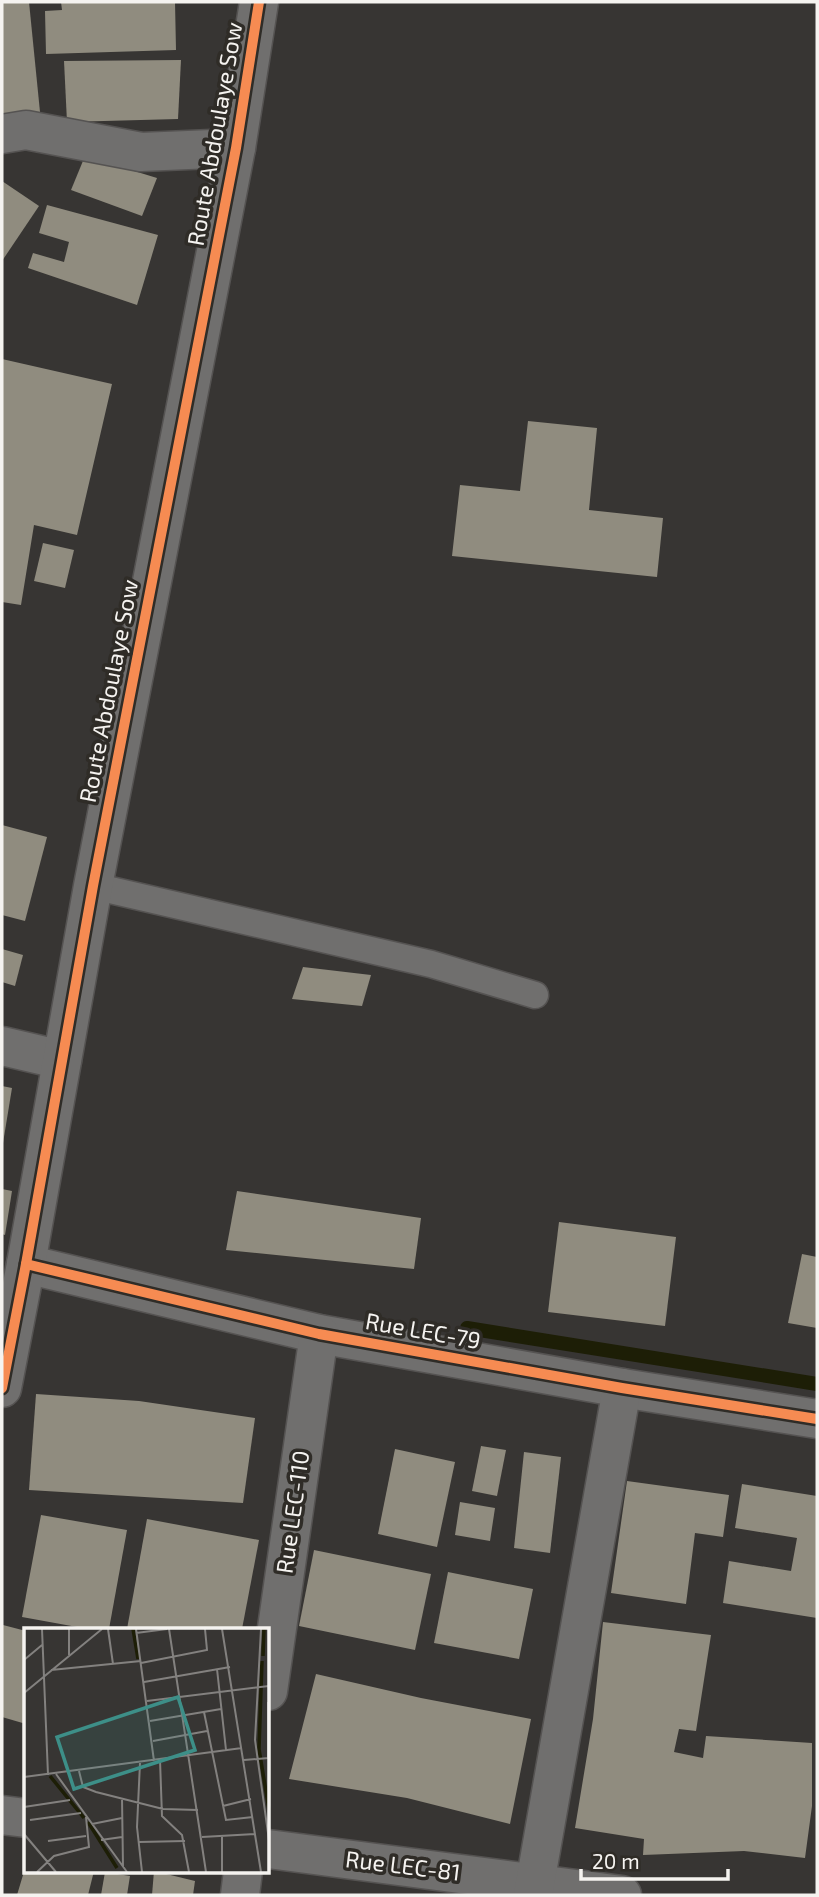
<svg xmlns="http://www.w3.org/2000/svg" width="819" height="1897" font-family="'Exo 2',sans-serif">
  <rect width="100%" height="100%" fill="#373533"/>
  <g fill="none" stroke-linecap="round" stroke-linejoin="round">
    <path stroke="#1d1e06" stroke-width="14" d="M467,1328l350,56"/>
  </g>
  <g fill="#908c7f">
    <path d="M2,2h27l11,110 -38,3z"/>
    <path d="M61,2h114l1,48 -130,4 -1,-43 17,-1z"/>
    <path d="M181,60l-3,59 -111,3 -3,-61z"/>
    <path d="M85,156l72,22 -15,38 -71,-26z"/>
    <path d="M2,181l37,25 -37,55z"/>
    <path d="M47,205l111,30 -21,70 -109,-37 5,-15 31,9 5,-20 -30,-9z"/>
    <path d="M2,359l110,25 -35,151 -43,-10 -13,80 -19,-3z"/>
    <path d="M528,421l69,7 -8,82 74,8 -6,59 -205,-21 8,-71 60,6z"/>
    <path d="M43,543l31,7 -9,38 -31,-7z"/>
    <path d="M2,825l45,12 -22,84 -23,-6z"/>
    <path d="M2,949l21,6 -8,31 -13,-4z"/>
    <path d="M303,967l68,8 -9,31 -70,-7z"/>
    <path d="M2,1086l10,2 -9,55h-1z"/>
    <path d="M2,1189l10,2 -7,44 -3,-1z"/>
    <path d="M237,1191l184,27 -7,51 -188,-19z"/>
    <path d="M559,1222l117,15 -11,89 -117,-14z"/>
    <path d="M802,1254l15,3v71l-29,-5z"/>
    <path d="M36,1394l103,7 116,17 -12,85 -214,-13z"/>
    <path d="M481,1446l25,4 -9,46 -25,-5z"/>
    <path d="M395,1449l60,13 -18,85 -59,-13z"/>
    <path d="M524,1452l37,5 -11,96 -36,-5z"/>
    <path d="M627,1481l102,14 -6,42 -28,-4 -9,71 -75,-11z"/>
    <path d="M742,1484l75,12v122l-94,-15 6,-42 62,10 6,-33 -62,-10z"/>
    <path d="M460,1502l35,6 -5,33 -35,-6z"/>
    <path d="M41,1515l86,15 -18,99h-21l-66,-12z"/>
    <path d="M147,1519l112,21 -17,89h-115z"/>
    <path d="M314,1550l117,24 -16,76 -116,-24z"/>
    <path d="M448,1572l85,17 -14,70 -85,-16z"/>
    <path d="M603,1622l108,13 -15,96 -17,-2 -5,23 29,6 3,-22 106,7v63l-7,52 -61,-7 -101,4 1,-16 -69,-11 18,-109z"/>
    <path d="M3,1625l23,6v93l-24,-7z"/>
    <path d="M316,1674l105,24 110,21 -21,105 -103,-26 -118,-19z"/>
    <path d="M26,1865v6h68l-6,24h-71z"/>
    <path d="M154,1871l41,10 -2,14h-41z"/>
    <path d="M105,1872l25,4 -3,19h-26z"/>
  </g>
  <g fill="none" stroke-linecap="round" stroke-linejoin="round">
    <defs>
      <path id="lane" d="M93,886l338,78 104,31"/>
      <g id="street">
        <path d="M2,134l24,-4 115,22 95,-4"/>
        <path d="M2,1046l60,14"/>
        <path d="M26,1264l293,70 303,54 195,31"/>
        <path d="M2,1388l24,-124 67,-378 143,-738 23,-146"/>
        <path d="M268,1691l51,-357"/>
        <path d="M2,1815l24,3"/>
        <path d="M268,1849l354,46"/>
        <path d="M240,1895l3,-24"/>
        <path d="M533,1895l89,-507"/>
      </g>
    </defs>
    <use href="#lane" stroke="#555352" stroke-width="29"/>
    <use href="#street" stroke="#555352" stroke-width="41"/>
    <use href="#lane" stroke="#706f6e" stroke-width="26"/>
    <use href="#street" stroke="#706f6e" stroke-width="38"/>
    <defs>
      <g id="cycleway">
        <path d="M26,1264l293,70 303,54 195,31"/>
        <path d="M2,1388l24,-124 67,-378 143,-738 23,-146"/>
      </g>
    </defs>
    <use href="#cycleway" stroke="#2f2c27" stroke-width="15"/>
    <use href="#cycleway" stroke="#f68b52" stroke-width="10"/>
  </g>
  <g text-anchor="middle" stroke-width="7" stroke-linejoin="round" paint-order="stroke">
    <g font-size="23" fill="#f5f3f0" stroke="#2f2c27">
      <text transform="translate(215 134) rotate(-80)" y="8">Route Abdoulaye Sow</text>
      <text transform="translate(109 691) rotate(-79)" y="8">Route Abdoulaye Sow</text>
      <text transform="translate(423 1331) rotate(10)" y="8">Rue LEC-79</text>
      <text transform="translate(293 1512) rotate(-82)" y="8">Rue LEC-110</text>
      <text transform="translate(403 1866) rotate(7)" y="8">Rue LEC-81</text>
    </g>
  </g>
  <g transform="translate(24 1628)">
    <rect width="245" height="245" fill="#373533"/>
    <path fill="none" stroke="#1d1e06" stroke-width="3.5" d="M109,1l5,30M239,28l1,-27M238,33l-3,88 10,61M26,148l34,42M64,194l29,46"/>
    <path fill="none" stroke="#83817f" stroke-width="2" d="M18,1l6,146M45,1v26M84,1l5,35M112,1l18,132M145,1l37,243M198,1l39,243M237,1l-6,111 14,100M112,5l31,-4M0,32l18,-15M117,35l66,-13 -2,-21M193,41l9,81M27,42l90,-9M120,54l86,-15M0,65l78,-64M123,73l122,-15M180,84l22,108 27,-3M126,93l71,-12M129,113l54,-10M244,130v-56M136,132l2,56 20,19 7,37M220,132l25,-2M116,135l-3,64 5,45M55,143l4,16 13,5 67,17 35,1M32,146l71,98M0,149l218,-29M98,170l1,69M199,178l28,-7M0,179l46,-7M6,192l51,-7M68,196l30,-6M0,206l32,38M198,208v36M178,209l53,-3M77,212l21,-3M24,213l38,-5M115,214l46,-1M13,244l17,-16 35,-9 -3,-30"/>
    <path fill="#3d8f88" fill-opacity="0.15" stroke="#3d8f88" stroke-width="3.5" d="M154,69l17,53 -121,39 -17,-52z"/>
    <rect width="245" height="245" fill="none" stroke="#f5f3f0" stroke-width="3.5"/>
  </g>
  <rect width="819" height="1897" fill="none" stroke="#f5f3f0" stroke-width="7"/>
  <path d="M581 1869v10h147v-10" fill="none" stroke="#f5f3f0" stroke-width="3.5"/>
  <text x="592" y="1869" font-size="21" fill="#f5f3f0" stroke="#2f2c27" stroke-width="5" paint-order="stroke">20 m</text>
</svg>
